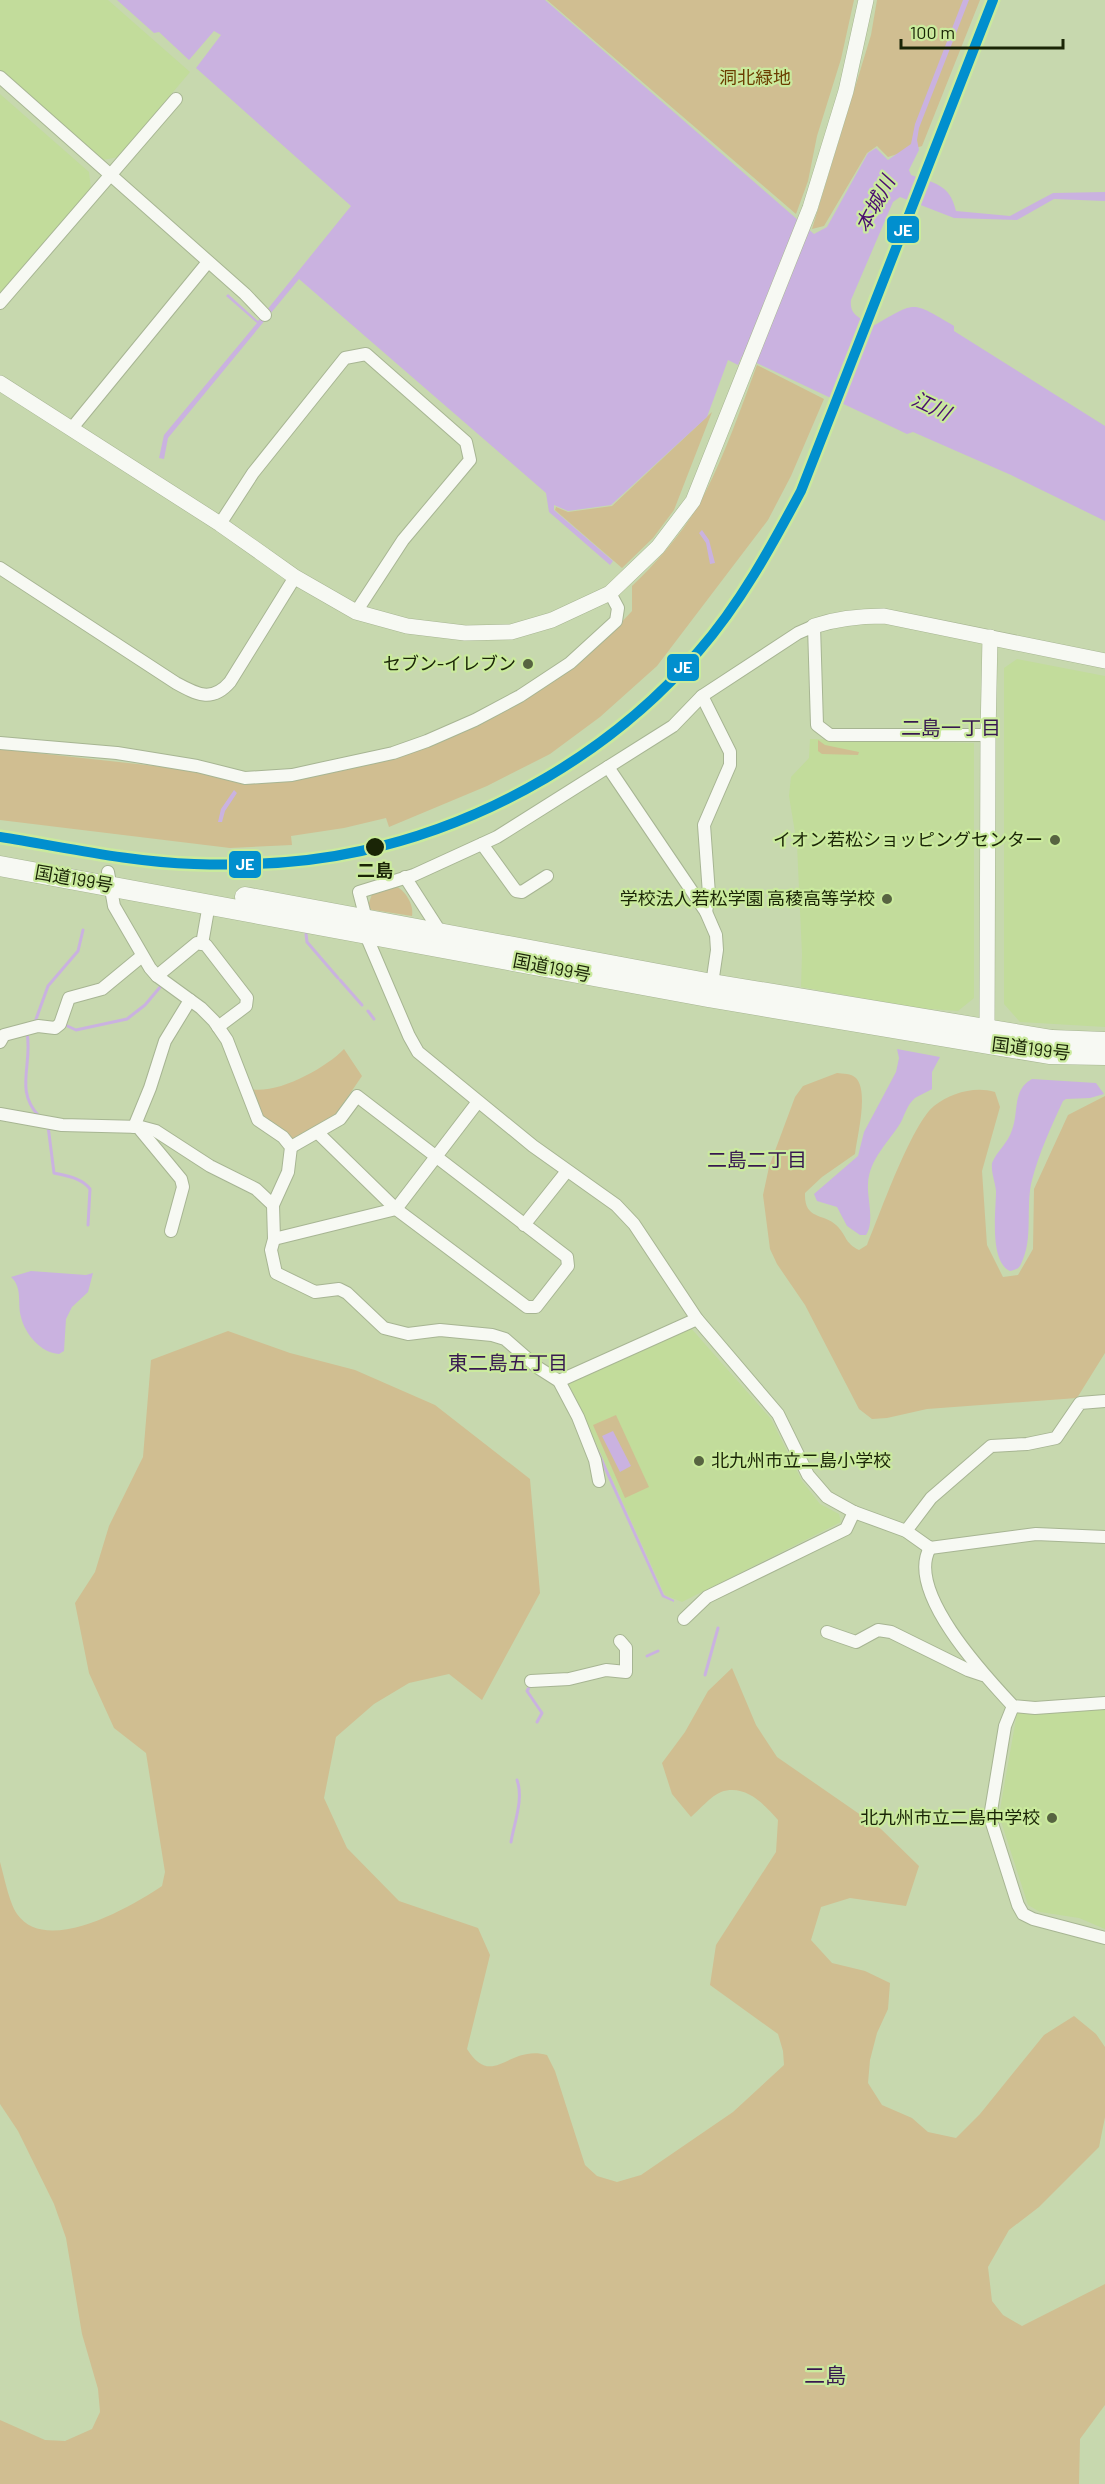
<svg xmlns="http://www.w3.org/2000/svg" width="1105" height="2484" font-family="Barlow,'Noto Sans JP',sans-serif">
  <rect width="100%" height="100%" fill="#c7d8ae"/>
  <g fill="#c2dc9b">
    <path d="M0,0h108l82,72 -72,85 -15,3 -103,-90z"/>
    <path d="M0,94l89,78 2,17 -91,106z"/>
    <path d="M1017,659l88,17v351l-85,-5 -16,-18v-336z"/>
    <path d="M810,739l164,4v255l-16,13 -42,-3 -115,-21 1,-33 -5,-109 -8,-49 2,-19 18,-19z"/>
    <path d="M690,1327l81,92 31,62 18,23 19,10 2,8 -159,80 -17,-7 -97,-213z"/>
    <path d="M1105,1706v223l-26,-11 -39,-6 -12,-7 -29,-90 18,-102z"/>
  </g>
  <g fill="#d0be91">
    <path d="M547,0h307l-13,59 -24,77 -9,45 -12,33z"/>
    <path d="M877,0h103l-58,146 -34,11 -11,-11 -10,7 -43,73 -12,3 59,-194z"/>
    <path d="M757,365l67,34 -33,77 -23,44 -111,146 -57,51 -50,37 -63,32 -98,41 -3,-9 -42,10 -53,8 1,9 -62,3 -230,-28v-71l192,21 58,13 68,-7 105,-27 151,-84 31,-25 27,-29v-25c28,-27 55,-58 73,-93 21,-41 36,-85 52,-128z"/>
    <path d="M712,412l-38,98 -21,28 -31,30 -67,-58 1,-3 12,5 44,-6z"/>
    <path d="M818,740l7,5 34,7 -1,3 -36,-1 -4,-3z"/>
    <path d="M394,885c11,5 20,19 18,31l-45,-7 5,-15z"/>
    <path d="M344,1049l18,27 -26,38 -44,27 -27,-19 -15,-33c27,6 76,-21 94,-40z"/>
    <path d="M837,1073c6,1 14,0 19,5 13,14 1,58 -1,76l-33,23 -17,16c-1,27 18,20 31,32 11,10 8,18 23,25l8,-5c13,-31 44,-120 67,-139 17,-13 40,-20 61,-14l5,15 -18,64 5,74 16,32 15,-2 15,-26 1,-60 34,-74 37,-19v257l-28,45 -150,11 -40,9 -15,1 -13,-10 -54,-104 -28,-41 -7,-15 -7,-54 6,-28 26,-70 8,-11z"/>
    <path d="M228,1331l62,22 65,17 80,35 95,74 10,114 -58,107 -33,-26 -40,9 -35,21 -38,33 -12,61 23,50 52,53 79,27 12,27 -23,94c26,41 41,-5 80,6l8,16 30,94 12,11 20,6 24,-7 92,-63 51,-47 -1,-14 -5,-17 -68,-49 6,-40 60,-93 2,-32c-15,-17 -33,-36 -57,-28 -10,4 -22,18 -30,25l-19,-23 -10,-31 23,-31 23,-41 24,-23 24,57 21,32 104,72 38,37 -13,40 -56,-8 -29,9 -10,33 21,23 33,8 25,12 -2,26 -11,24 -7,27 -2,23 14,22 30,13 16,14 28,6 24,-24 64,-79 30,-19 22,18 9,13v70l-6,30 -60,60 -30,23 -21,37 4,34 11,14 19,11 83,-42v121l-25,34 -1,45h-1079v-64l45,20 20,1 27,-12 8,-17 -2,-23 -16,-55 -16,-96 -12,-34 -36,-73 -18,-27v-242c4,14 9,40 17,52 29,42 114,-7 145,-28l3,-14 -19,-119 -32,-25 -25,-55 -14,-70 20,-31 14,-46 34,-69 8,-97z"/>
    <path d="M616,1415l33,72 -24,11 -32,-73z"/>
  </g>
  <g fill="#cab2e0">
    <path d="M117,0h428l269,234 13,-7 41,-74 8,-5 12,12 23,-16 4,-20 48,-124h6l-50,128 -2,12 2,10 -10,20 2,5c23,8 39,9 45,36l54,5 43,-23 52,-1v9l-51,-2 -37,21 -63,-2 -54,-21 -7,5 -42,98c-2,16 11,19 24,25 42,-24 36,-24 79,1v5l151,95v95l-94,-46 -98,-43 -6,2 -165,-78 -4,9 -10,-5 -21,57 -96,88 -43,6 -14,-6v5l59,51 -3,4 -61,-53 -3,-19 -247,-214 -131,159 -4,21 -5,-1 5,-23 93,-112 -31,-27 2,-2 30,27 93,-115 -155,-138 25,-33 -7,-4 -25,29 -30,-28 -5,1z"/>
    <path d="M702,530l7,10 6,23 -5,1 -4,-21 -7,-10z"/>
    <path d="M234,790l3,3 -12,18 -3,11h-4l3,-13z"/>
    <path d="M897,1049l43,8 -8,15v17c-5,3 -12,6 -17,9 -8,7 -10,16 -14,24 -12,20 -32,37 -33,62 -1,15 7,38 -2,51h-6l-13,-9 -10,-19 -20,-6 -3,-7 44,-38 6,-24 32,-60 3,-14z"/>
    <path d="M1032,1079l64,4 8,11 -14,4 -24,1 -3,2c-12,26 -24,52 -31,79 -7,27 2,58 -11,84 -2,5 -6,6 -11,7 -21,-10 -14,-60 -14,-80 -1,-10 -5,-18 -4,-28 5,-12 16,-20 20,-33 7,-18 0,-40 20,-51z"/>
    <path d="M31,1271l55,4 7,-2 -5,19 -16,15 -6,12 -2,32 -5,3c-18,-1 -34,-20 -38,-37 -4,-14 2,-29 -10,-40z"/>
    <path d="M573,1393l91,202 10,5v2l-12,-5 -92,-203z"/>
    <path d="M613,1431l18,35 -11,6 -18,-36z"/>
  </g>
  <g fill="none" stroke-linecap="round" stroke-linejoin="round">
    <g stroke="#cab2e0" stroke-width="3">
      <path d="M306,934l1,8 31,36"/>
      <path d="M340,980l22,25"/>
      <path d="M368,1011l6,8"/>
      <path d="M35,1022l13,-36 30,-35 5,-21"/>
      <path d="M63,1024l13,6 51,-11 18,-14 16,-19"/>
      <path d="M27,1033c6,31 -13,57 12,83"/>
      <path d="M48,1126l6,47c13,3 28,5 36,16l-2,36"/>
      <path d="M647,1656l11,-5"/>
      <path d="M705,1675l13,-47"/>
      <path d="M531,1684l-4,7 15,22 -5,9"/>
      <path d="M511,1842c3,-19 13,-43 6,-62"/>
    </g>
    <defs>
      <g id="minor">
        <path d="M0,77l245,217 20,21"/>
        <path d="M0,303l176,-204"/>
        <path d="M72,428l136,-166"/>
        <path d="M220,524l33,-51 92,-115 21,-4 100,88 4,18 -67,80 -47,72"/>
        <path d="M0,568l176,115c20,11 36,20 54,-1l65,-105"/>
        <path d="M702,696l28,56v13l-26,60 5,69 -3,18"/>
        <path d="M988,735h-158l-13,-10 -3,-99 -16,7 -96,63 -29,30 -176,111 -83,38 -55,17 7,27 -1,14 44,103 9,16 115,94 83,59 18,19 63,95 81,95 30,61 19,22 27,15 52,19 24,17 106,-14 69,3"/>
        <path d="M0,743l117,10 80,13 48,12 47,-3 101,-22 34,-12 48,-21 45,-24 50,-33 46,-42 2,-13 -8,-15"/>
        <path d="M608,767l98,145 10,23 1,15 -5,34"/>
        <path d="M482,844l34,47 6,1 25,-16"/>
        <path d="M108,872l6,34 36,62 7,8 44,32 13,13 13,19 31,80 25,17 8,10 -3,25 -15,33 1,34 -3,11 5,23 39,19 24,-3 8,4 37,35 24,6 32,-4 52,5 13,4 32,28 22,14 19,36 17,43 4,21"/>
        <path d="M405,877l36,56"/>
        <path d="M202,944l7,-40"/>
        <path d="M157,976l40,-33 9,2 41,53 -1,8 -28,21"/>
        <path d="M0,1042l4,-7 34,-9 17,2 5,-4 9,-26 33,-9 40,-33"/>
        <path d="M0,1114l62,11 79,2 15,4 54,35 46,23 17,16"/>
        <path d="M134,1127l16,-39 15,-47 25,-41"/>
        <path d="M138,1127l43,52 2,8 -12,44"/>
        <path d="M291,1147l49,-28 17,-23 210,161 1,9 -32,41h-9l-131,-98 -78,-76"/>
        <path d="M524,1225l43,-54"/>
        <path d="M274,1239l122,-30 81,-106"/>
        <path d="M559,1381l138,-62"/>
        <path d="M906,1531l25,-33 60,-52 36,-2 29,-6 24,-35 25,-2"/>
        <path d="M930,1548c-25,43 55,128 83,158l22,2 70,-5"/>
        <path d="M684,1619l23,-22 139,-68 8,-17"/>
        <path d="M827,1632l29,10 22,-12 13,2 77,38 15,5"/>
        <path d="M531,1681l38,-2 37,-9 20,2v-24l-6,-7"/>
        <path d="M1013,1706l-8,20 -15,91 28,88 5,9 10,5 72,19"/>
      </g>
      <g id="tertiary">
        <path d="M0,383l220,141 75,53 61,35 51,14 58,7 46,-1 41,-12 58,-27 48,-46 35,-46 117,-293 36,-117 20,-91"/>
        <path d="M814,626c24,-8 45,-10 70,-10l221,45"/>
        <path d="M985,1039l2,-9 1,-295 2,-98"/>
      </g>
      <g id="trunk">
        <path d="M0,866l708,131 341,57 56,1"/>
        <path d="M245,897l467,87 340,56 53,2"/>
      </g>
    </defs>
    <use href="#minor" stroke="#a7b593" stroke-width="14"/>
    <use href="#tertiary" stroke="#a7b593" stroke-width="16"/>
    <use href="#trunk" stroke="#a7b593" stroke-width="21"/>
    <use href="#minor" stroke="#f7f9f3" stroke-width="12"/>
    <use href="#tertiary" stroke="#f7f9f3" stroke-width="15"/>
    <use href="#trunk" stroke="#f7f9f3" stroke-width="20"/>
    <defs>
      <path id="rail-1" d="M0,837c64,10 129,25 194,27 56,2 113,-1 167,-13 128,-28 252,-100 337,-199 42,-48 73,-105 103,-161l192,-491"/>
    </defs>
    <use href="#rail-1" stroke="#caea9d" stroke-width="15"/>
    <use href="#rail-1" stroke="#018fce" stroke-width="10"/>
  </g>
  <g fill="#576441" stroke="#caea9d" stroke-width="2">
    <circle cx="528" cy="664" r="6"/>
    <circle cx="1055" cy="840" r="6"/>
    <circle cx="887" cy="899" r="6"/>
    <circle cx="699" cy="1461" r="6"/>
    <circle cx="1052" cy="1818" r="6"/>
  </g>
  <circle fill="#1a2506" stroke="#caea9d" stroke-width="2" cx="375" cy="847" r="10"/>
  <g text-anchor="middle" stroke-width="4.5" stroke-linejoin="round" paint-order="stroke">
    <g font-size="18" fill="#6b3e00" stroke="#caea9d">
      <text x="755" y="84">洞北緑地</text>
    </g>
    <g font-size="18" fill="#1a2506" stroke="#caea9d" text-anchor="end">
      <text x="516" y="670">セブン-イレブン</text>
      <text x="1043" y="846">イオン若松ショッピングセンター</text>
      <text x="875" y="905">学校法人若松学園 高稜高等学校</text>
      <text x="711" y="1467" text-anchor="start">北九州市立二島小学校</text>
      <text x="1040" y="1824">北九州市立二島中学校</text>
    </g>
    <g font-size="18" font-weight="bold" fill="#1a2506" stroke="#caea9d">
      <text x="375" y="877">二島</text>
    </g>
    <g font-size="18" fill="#1a2506" stroke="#caea9d">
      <text transform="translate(74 879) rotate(10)" y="6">国道199号</text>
      <text transform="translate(552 968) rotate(11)" y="6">国道199号</text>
      <text transform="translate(1031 1049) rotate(7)" y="6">国道199号</text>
    </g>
    <g font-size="20" font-style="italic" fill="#4a0d70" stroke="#caea9d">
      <text transform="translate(875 204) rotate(-62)" y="7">本城川</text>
      <text transform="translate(931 406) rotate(25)" y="7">江川</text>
    </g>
    <g font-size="20" fill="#371850" stroke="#caea9d">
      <text x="951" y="735">二島一丁目</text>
      <text x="757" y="1167">二島二丁目</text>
      <text x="508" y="1370">東二島五丁目</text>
    </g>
    <g font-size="21" fill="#371850" stroke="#caea9d">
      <text x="825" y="2383">二島</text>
    </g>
  </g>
  <g stroke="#caea9d" stroke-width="2">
    <rect x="886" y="215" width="34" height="29" rx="6" fill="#018fce"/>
    <rect x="666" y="653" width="34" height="29" rx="6" fill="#018fce"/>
    <rect x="228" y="850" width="34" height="29" rx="6" fill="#018fce"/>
  </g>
  <g font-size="16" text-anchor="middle" font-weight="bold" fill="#fff">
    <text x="903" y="236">JE</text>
    <text x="683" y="673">JE</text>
    <text x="245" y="870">JE</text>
  </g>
  <path d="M901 39v9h162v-9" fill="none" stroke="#1a2506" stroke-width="3"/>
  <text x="910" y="39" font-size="18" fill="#1a2506" stroke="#caea9d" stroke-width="4.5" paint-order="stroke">100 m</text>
</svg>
